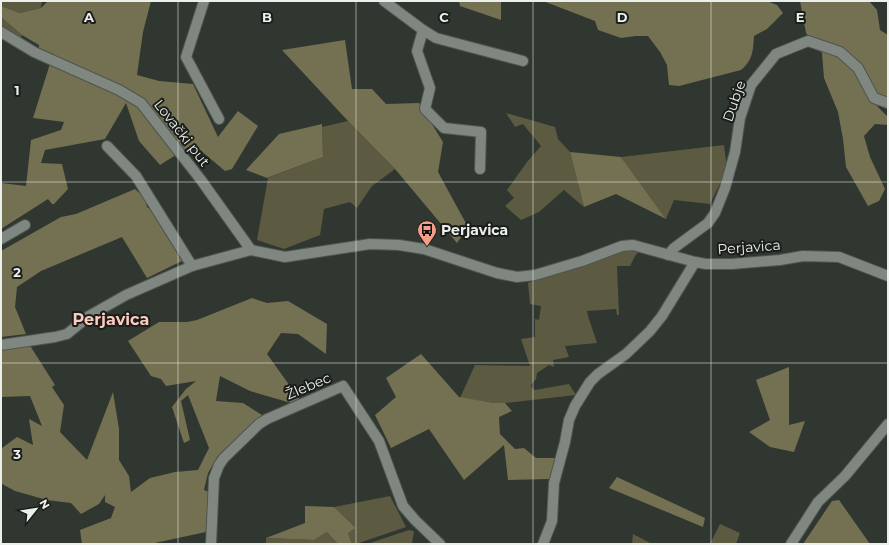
<svg xmlns="http://www.w3.org/2000/svg" width="889" height="545" font-family="Montserrat,sans-serif">
  <rect width="100%" height="100%" fill="#303730"/>
  <g fill="#5c5a41">
    <path d="M1,1h41l-1,7 -21,5 -19,-7z"/>
    <path d="M1,17l21,18 -2,5 -19,-12z"/>
    <path d="M506,113l49,14 3,12 12,13 14,55 -20,-17 -25,22 -18,8 -16,-14 9,-8 -7,-8 20,-28 14,-16 -18,-22 -8,3z"/>
    <path d="M348,121l47,48 -23,17 -15,22 -7,-6 -26,7 -4,26 -36,14 -27,-9 11,-62 55,-21 -1,-30z"/>
    <path d="M724,145l3,24 -17,35 -36,-4 -8,19 -45,-62z"/>
    <path d="M624,248l16,2 -5,6 -5,10h-13l2,49h-2l-1,-6 -29,2 1,5 9,27 -32,3 4,11 -16,3 1,7 -5,-2 -12,8 -1,6 -5,6 1,3 3,2 34,-6 7,11 -71,8h-11l-34,-5 15,-33 55,1 -9,-27 14,-2v-18l4,1 2,-14 -11,-2 -2,-21z"/>
    <path d="M390,496l16,31 -50,17h-4l-4,-11 8,-5 -22,-21z"/>
    <path d="M720,524l20,9 -4,11h-26z"/>
    <path d="M409,530l5,1 -2,13h-45z"/>
    <path d="M327,532l11,12h-72v-6l48,2z"/>
    <path d="M633,534l19,10h-20z"/>
  </g>
  <g fill="#747052">
    <path d="M48,1h103l-8,31 -6,43 22,6 34,3 25,53 20,-26 20,15 -26,43 -7,2 -32,-27 -33,21 -21,-24 -13,-38 -21,36 -60,11 -4,13 21,1 6,25 -14,15h-2l-4,-5 -47,30v-46l25,3 5,-46 30,-10 3,-8 -31,-4 20,-64 -14,-6v-3l-17,-10 -21,-18v-11l19,7 21,-5z"/>
    <path d="M459,1h42v19l-41,-14z"/>
    <path d="M543,1h224l10,4 6,8 -16,16 -13,7c-1,15 -1,24 -13,34l-62,16 -10,-1 -2,-20 -7,-13 -12,-16h-12l-15,2 -23,-8 -3,-9z"/>
    <path d="M800,1h69l8,9 3,20 8,5v63l-11,8 11,11v8l-13,-1 -11,12 6,21 15,32 -6,12 -11,5 -22,-39 -3,-28 -5,-27 -14,-34 -2,-25 -16,-20z"/>
    <path d="M345,40l7,49h20l14,15 33,-1 24,39 -5,30 30,55 -11,16 -62,-74 -47,-48 -66,-71z"/>
    <path d="M322,124l1,33 -56,21 -21,-8 33,-36z"/>
    <path d="M570,152l51,5 45,62 -50,-25 -32,13z"/>
    <path d="M135,189l10,9 2,9 4,3 31,51 -35,17 -25,-41 -81,34 -24,16 -2,20 11,27 -25,3v-86l60,-34 15,-3z"/>
    <path d="M252,298l15,5 21,-2 39,23 -1,30 -28,-20 -17,-1 -14,21 33,46 -9,3 -41,-12 -30,-15 -4,25 27,2 19,12 -44,41 -10,17 -4,17 5,2 -3,40 -56,12h-68l-2,-14 31,-12 4,-11 -10,-5v-7l-6,9 -18,10 -10,-11 -24,-3 -32,-9 -13,-7 -1,-6 1,-30 15,-11 16,8 -4,-26 13,7 -12,-30 -29,1v-48l28,-5 26,41 -3,2 12,18 -4,27 27,28 26,-68 6,37v31l10,16 2,16 19,-14 25,-6 23,-2 11,-22 -21,-53 -7,6 9,39 -6,3 -12,-36 14,-18 10,-8 -30,5 -5,-7 -10,-3 -23,-35 31,-19h28l10,-2z"/>
    <path d="M421,354l38,43 35,6h11l7,8 -13,6 1,17 15,15 9,-1 12,10h20l-6,21 -42,1 -4,-35 -40,35 -35,-51 -38,19 -16,-33 21,-18 -10,-19z"/>
    <path d="M789,367v58l16,-4 -11,31 -24,-5 -21,-15 21,-12 -14,-40z"/>
    <path d="M617,477l88,41 -2,9 -94,-39z"/>
    <path d="M839,500l31,44h-67l29,-43z"/>
    <path d="M305,506l29,1 22,21 -8,5 4,11h-14l-11,-12 -13,8 -48,-2 39,-15z"/>
  </g>
  <g fill="none" stroke-linecap="round" stroke-linejoin="round">
    <defs>
      <g id="minor">
        <path d="M204,1l-18,56 33,62"/>
        <path d="M384,1l39,29 13,8 87,23"/>
        <path d="M423,30l-6,21 13,37 -5,21 19,19 37,4 -1,37"/>
        <path d="M1,32l33,20 85,38 22,13 60,77 50,70"/>
        <path d="M107,146l29,30 56,90"/>
        <path d="M1,239l24,-14"/>
        <path d="M668,255l6,-7 34,-25 7,-10 10,-25 10,-36 5,-34 11,-33 25,-31 32,-13 32,11 18,16 16,30 14,5"/>
        <path d="M1,345l54,-8 12,-3 22,-18 37,-21 66,-29 59,-16 34,7 85,-13 29,1 25,4 73,24 20,4 18,-2 47,-14 40,-15 11,-1 62,17 11,2h26l48,-4 23,-4 36,1 49,19"/>
        <path d="M211,544l3,-66 5,-13 5,-7 35,-34 8,-5 76,-33 36,55 24,65 12,14 25,24"/>
        <path d="M543,544l9,-23 2,-38 11,-41 4,-22 6,-14 15,-24 8,-8 28,-20 24,-23 12,-15 33,-54"/>
        <path d="M791,544l27,-42 27,-26 43,-52"/>
      </g>
    </defs>
    <use href="#minor" stroke="#4f554f" stroke-width="12"/>
    <use href="#minor" stroke="#7f8780" stroke-width="10"/>
  </g>
  <path fill="none" stroke="#ecf0ec" stroke-width="1" stroke-opacity="0.55" d="M178,1v543M356,1v543M533,1v543M711,1v543M1,182h887M1,363h887"/>
  <defs>
    <symbol id="bus-pin" viewBox="-11 -11 22 30"><path d="M0 17L-7.5 6A9.5 9.5 0 1 1 7.5 6Z" fill="#f49e89" stroke="#1a1d1a"/><path d="M-5-6H5V4H4V6H2V4H-2V6H-4V4H-5ZM-3.5-4V0h7V-4ZM-3.5 1.2v1.5H-2V1.2ZM2 1.2v1.5H3.5V1.2Z" fill="#111"/></symbol>
  </defs>
  <g fill-rule="evenodd">
    <use href="#bus-pin" x="416" y="219" width="22" height="30"/>
  </g>
  <g text-anchor="middle" stroke-width="4" stroke-linejoin="round" paint-order="stroke">
    <g font-size="14" fill="#ecf0ec" stroke="#1a1d1a">
      <text transform="translate(734 101) rotate(-71)" y="5">Dubje</text>
      <text transform="translate(182 133) rotate(52)" y="5">Lovački put</text>
      <text transform="translate(749 247) rotate(-4)" y="5">Perjavica</text>
      <text transform="translate(308 386) rotate(-23)" y="5">Žlebec</text>
    </g>
    <g font-size="14" font-weight="bold" fill="#ecf0ec" stroke="#1a1d1a" text-anchor="start">
      <text x="441" y="235">Perjavica</text>
    </g>
    <g font-size="16" font-weight="bold" fill="#fccabe" stroke="#1a1d1a">
      <text x="111" y="325">Perjavica</text>
    </g>
  </g>
  <g font-size="13" text-anchor="middle" font-weight="bold" fill="#ecf0ec" stroke="#1a1d1a" stroke-width="4" stroke-linejoin="round" paint-order="stroke">
    <text x="89" y="22">A</text>
    <text x="267" y="22">B</text>
    <text x="444" y="22">C</text>
    <text x="622" y="22">D</text>
    <text x="800" y="22">E</text>
    <text x="17" y="95">1</text>
    <text x="17" y="277">2</text>
    <text x="17" y="459">3</text>
  </g>
  <rect width="889" height="545" fill="none" stroke="#ecf0ec" stroke-width="4"/>
  <g transform="translate(36 509) rotate(60)" stroke="#1a1d1a" stroke-width="3" paint-order="stroke">
  <path d="M0-3L7 15L0 10L-7 15Z" fill="#ecf0ec"/>
  <text y="-6" font-size="11" font-weight="bold" text-anchor="middle" fill="#ecf0ec">N</text>
  </g>
</svg>
